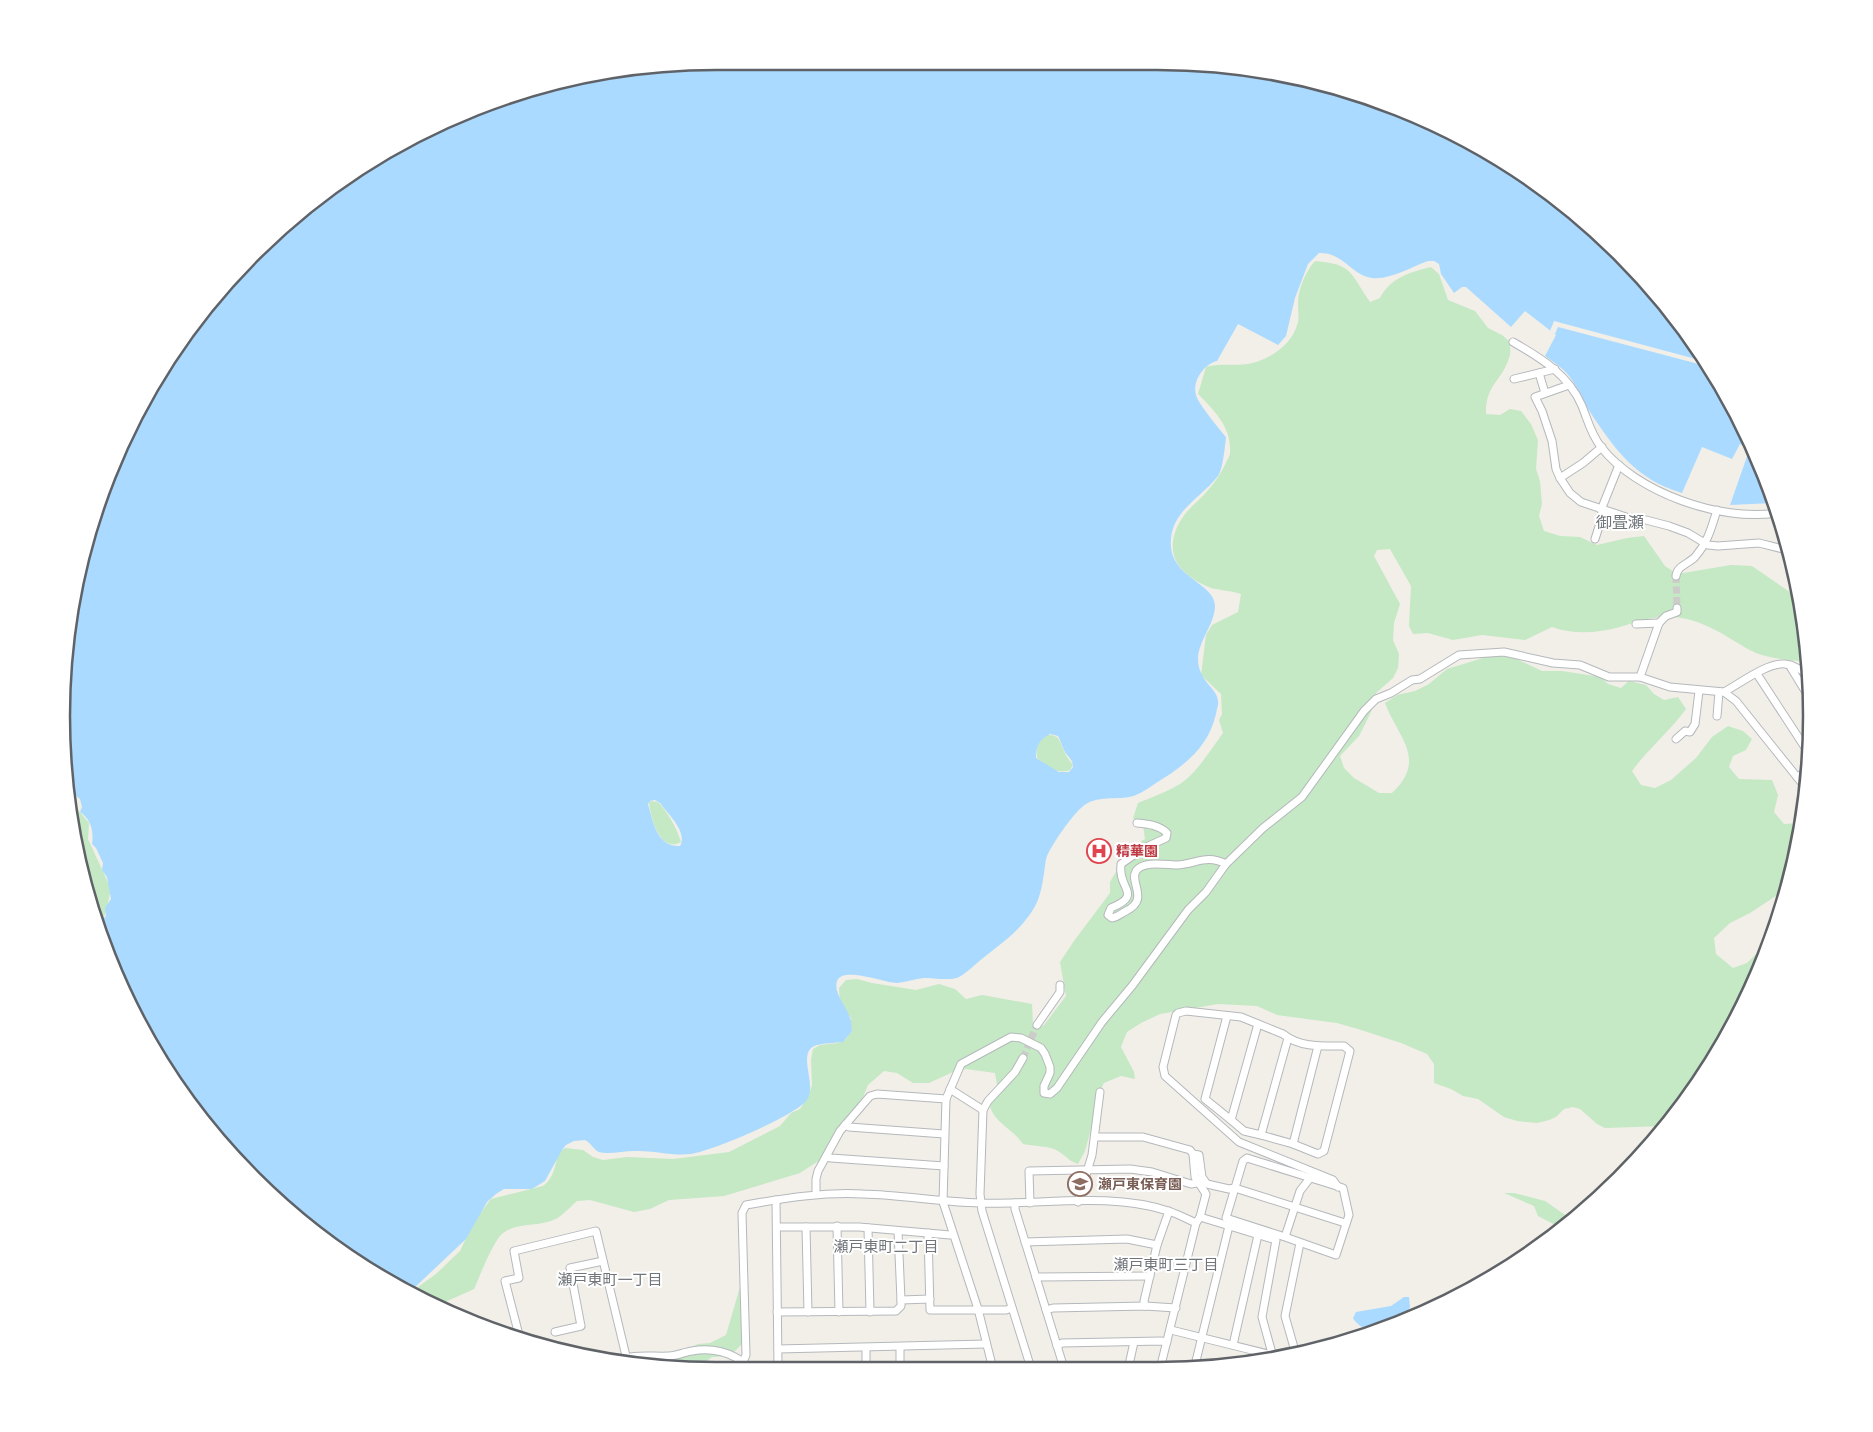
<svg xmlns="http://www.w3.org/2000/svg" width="1873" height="1432" font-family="'Golos Text','Noto Sans JP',sans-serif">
  <rect width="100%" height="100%" fill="#f1efe8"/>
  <g fill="#c5e8c5">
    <path d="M1315,261c38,3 35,12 55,41l10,-4c10,-20 30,-26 51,-31l8,7 9,26 27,11 13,17 14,7 8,7c0,5 1,12 -1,16 -7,23 -24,27 -23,56l14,1 10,-6 11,2 10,13 7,16 -2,29 4,12 2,23 -3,12 5,15 16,5 20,1 17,8 30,-7 17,-2 21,30 12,8 54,-9 21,1 48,33 6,63c-17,-2 -34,-3 -50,-9 -7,-3 -13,-7 -20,-11 -21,-13 -42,-25 -67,-25 -18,-1 -33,5 -49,10 -23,6 -45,8 -68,0l-27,13 -43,-5 -29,5 -25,-7 -15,1 -4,-8 2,-40 -21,-37 -13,1 -3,6 26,48 -6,19 -1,17 6,14 -1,14 -5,10 -17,15 -5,19 -12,24 -19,20 4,12 10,10 25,15h13c36,-34 6,-55 -7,-90l12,-8 18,-4 14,-7 18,-15 33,-10 15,-8 17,6 30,14h20l39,6 7,7 13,4 8,-7 17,4 8,9 10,6 14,-3 8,12c-16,22 -38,40 -54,62l9,14 14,3 16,-8 25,-22 16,-21 16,-11 15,5 9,8 -6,11 -13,6 -4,11 10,12 33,1 6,15 -4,17 10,12 17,-1 -2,20 -14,47 -35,23 -20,10 -16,15 2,16 17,14 14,-5 23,-23 -8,26 -60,114 -38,46 -59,2 -8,-4 -17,-15 -7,-2 -9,2 -8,8 -7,3 -12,3 -20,-2 -13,-4 -26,-18 -15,-3 -12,-7 -17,-6v-19l-7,-10 -26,-11 -43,-14 -21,-6 -60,-8 -20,-9 -39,-2 -58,10 -19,9 -14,9 -6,15 13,25 1,7 -14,-3 -17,7 -7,13v11l-12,44 -7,13c-9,-3 -12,-8 -20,-13 -8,-5 -25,-5 -35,-7 -10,-15 -27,-20 -33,-37l8,-17 -3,-17 -29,-4 -13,3 -24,11h-16l-16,-10 -13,-2 -16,14 -5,12 -25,34 -18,29 -20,13 -76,23 -55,4 -19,9 -16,3 -44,-12 -13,1c-6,5 -11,11 -18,16 -16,11 -40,4 -56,16 -10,8 -23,43 -29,56l-31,14 -2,4 -28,-13 5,-7 18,-13 24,-23 15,-31 16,-21 52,-13c10,-6 13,-22 15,-33l7,-5 18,2 10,7 10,3 24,-3 46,2 56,-7 51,-26 11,-13 9,-4 9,-14 3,-10 -1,-25 2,-11 7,-4 18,-2 8,-4 5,-8v-13l-11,-14 -1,-16 7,-8 11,-1 15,4 44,7 23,-6 16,5 11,10 16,-4 50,9 1,21 5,3 6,-3 22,-29 -6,-34 14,-21 36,-48v-11l20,-34 15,-9 -2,-14 -10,-7 5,-15c14,-6 29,-11 42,-19 16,-10 32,-36 43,-51l-4,-13 3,-6 -1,-20 -20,-19 5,-40 6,-10 26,-13 3,-18c-9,-3 -22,-4 -30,-6 -11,-4 -24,-12 -31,-21 -13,-16 -7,-37 5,-53 7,-9 17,-16 24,-25 7,-8 12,-16 17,-26 1,-3 4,-7 4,-10 2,-25 -16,-43 -32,-59l8,-27c17,-5 36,1 53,-6 18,-7 34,-19 39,-39 1,-6 0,-13 0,-19 0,-14 8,-32 17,-42z"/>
    <path d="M1047,735c12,-1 13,6 17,16 2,5 5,9 9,14l-3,5c-13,5 -23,-4 -33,-12 -1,-12 1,-16 10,-23z"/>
    <path d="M70,793l9,18 10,12 -1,16 23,50 -5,23 -8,19z"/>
    <path d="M649,801l9,1c11,12 18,25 23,40 -21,12 -31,-25 -32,-41z"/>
    <path d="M1504,1193h10l31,8 26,18 -10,9 -23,-12 -4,-10z"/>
    <path d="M740,1287l4,43 -3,15 -11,11 -18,1 -11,8h-31v-5l10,-4 3,-5 15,-7 12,-1 16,-8z"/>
  </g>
  <g fill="#aadaff" fill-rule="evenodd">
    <path d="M716,61l484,2 127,21 120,45 108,67 65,57 81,99 61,113 11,38 -43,2 20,-57 -10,-4 -8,15 -30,-12 -20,46c-45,-13 -67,-43 -92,-81 -7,-12 -13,-26 -21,-36 -6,-8 -16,-14 -24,-20l11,-21 -31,-24 -14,16 -45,-40h-4l-8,6 -13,-19 -2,-10 -5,-3h-6c-17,6 -38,19 -56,17 -21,-3 -29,-26 -53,-25l-11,11 -13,34 -9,38 -8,9 -40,-21 -21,37c-13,3 -25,20 -21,34 1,7 24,35 30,42 -1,9 -3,32 -8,39 -16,21 -45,34 -47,63 -4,39 45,43 44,68 -1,18 -16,33 -17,51 0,24 19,29 20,43 1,4 -2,10 -2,13 -8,34 -32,52 -60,69 -6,4 -13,9 -20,12 -18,7 -40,-2 -55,13 -11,10 -28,35 -34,48 -2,5 -2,12 -3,17 -3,21 -6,33 -20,49 -13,16 -32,28 -47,41 -6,5 -12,11 -18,14 -7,4 -27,1 -35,1 -9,1 -18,4 -27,5 -13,0 -54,-17 -60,-2 -4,12 10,26 13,37 2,4 1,9 2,13l-9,11c-8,1 -18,1 -26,3 -22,6 1,39 -10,55 -12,16 -95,51 -116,54 -19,2 -39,-4 -57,-3 -11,0 -25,4 -35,1 -5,-2 -8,-9 -14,-12l-11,1 -8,4 -4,5 -17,31 -13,8h-28l-8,5 -9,8 -21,37 -53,50 -1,5 -24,-11 -135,-104 -81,-99 -73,-148 1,-10 6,-6 -1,-8 6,-9 -4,-22 -5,-7 1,-7 -7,-15 -4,-4c2,-12 -1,-25 -12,-32l2,-5 -2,-8 -7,-6 -5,-6 -5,-28 11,-171 55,-162 43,-74 81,-99 135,-104 158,-65zM1050,734l8,2c3,5 4,11 7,16 4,6 8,8 8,15l-4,5h-10l-23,-14c0,-12 3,-18 14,-24zM655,800l5,3c8,11 28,29 20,43 -23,1 -27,-24 -32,-42l2,-3z"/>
    <path d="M1404,1297h5l1,10 -6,11 2,3c-19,5 -41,17 -53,-3l3,-6 35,-6z"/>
  </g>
  <path fill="#f1efe8" d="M1554,321l153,41 3,5 -152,-40 -3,7 -5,-3z"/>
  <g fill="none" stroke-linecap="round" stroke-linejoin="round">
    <g stroke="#ccccc8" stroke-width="7" stroke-dasharray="7 3.5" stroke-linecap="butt">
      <path d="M1676,576l1,32"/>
      <path d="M1023,1058l14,-33"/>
    </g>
    <defs>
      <g id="street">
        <path d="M1513,342c28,16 56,33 69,64 6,15 9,28 19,41 35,45 119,75 175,66"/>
        <path d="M1539,373l6,20"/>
        <path d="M1514,379l41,-10"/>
        <path d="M1569,385l-34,12 7,14 10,30 4,28 4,9 10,15 11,9 48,16 17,2 23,6 19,7 20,12 10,1 41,-3 28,7"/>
        <path d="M1560,478l23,-15 19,-16"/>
        <path d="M1601,510l18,-45"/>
        <path d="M1595,539l9,-28"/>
        <path d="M1676,576c1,-10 12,-12 19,-19 13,-15 16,-28 22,-47"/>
        <path d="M1677,608v4l-11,4 -7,7 -19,54 30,10 54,5 12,9 69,86"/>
        <path d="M1636,624l23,-1"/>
        <path d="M1791,665v3l19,31"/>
        <path d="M1757,674l51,78"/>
        <path d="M1724,692c15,-8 44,-30 61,-28 8,1 16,6 22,9"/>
        <path d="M1717,716l2,-24"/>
        <path d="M1676,739l9,-8 5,1 5,-8 4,-33"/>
        <path d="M1797,777l9,-5"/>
        <path d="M1137,823c11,1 22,2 30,10l-1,5 -22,10 -23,16c-4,25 23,30 -10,44l-3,7 4,3c6,-1 8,-4 14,-7 24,-12 3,-28 10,-40 7,-11 31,-6 41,-6 19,-1 29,-11 49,-1"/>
        <path d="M1227,1016l-22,83 26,21"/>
        <path d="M1258,1024l-27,96 13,11 17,4 27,-97"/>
        <path d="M1037,1025l23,-33v-7"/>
        <path d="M1023,1058l-8,14 -27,29 -5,9 -3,84 2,17 48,154"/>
        <path d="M950,1089l33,21"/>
        <path d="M845,1125l4,2 95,7"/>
        <path d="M1261,1135l32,9 25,-98"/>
        <path d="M1095,1137h48l47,13 3,4 6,1 3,22 5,7 22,5 6,-1 110,35"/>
        <path d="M1293,1144l25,10 6,-3 26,-100 -6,-5c-20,0 -44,2 -61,-12l-42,-17 -55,-6 -8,2 -2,2 -13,52 2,9 74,66 94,38 5,7"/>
        <path d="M826,1157l5,1 113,8"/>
        <path d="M816,1194v-15l2,-8 22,-40 30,-35 7,-2 69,5"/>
        <path d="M776,1200l2,165"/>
        <path d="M1078,1202l14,-47 8,-63"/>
        <path d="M1015,1203v6l48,156"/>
        <path d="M1030,1203l-1,-32 101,-2 22,3 39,12 6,-1"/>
        <path d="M1200,1217l76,23 -14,77 11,40"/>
        <path d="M837,1226l2,86"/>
        <path d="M777,1227h82l91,8 3,-1"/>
        <path d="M806,1227l2,85"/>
        <path d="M868,1228l2,84"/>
        <path d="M928,1233l2,77h76l6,-2"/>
        <path d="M1285,1237l51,18 13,-40 -6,-27 -96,-30 -4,3 -17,57 59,19 15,-46 10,-13"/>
        <path d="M1025,1242l102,-3 30,6"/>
        <path d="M1036,1278l4,-1 110,-1"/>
        <path d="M901,1300l29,-1"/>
        <path d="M1145,1306l-1,-5 13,-56 12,-34"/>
        <path d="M1046,1310l7,-2 92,-2 31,2"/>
        <path d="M777,1312l119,-1 5,-5v-6l-3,-69"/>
        <path d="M1171,1330l101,25 23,-5"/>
        <path d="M555,1332l26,-6 -11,-58 33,-7"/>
        <path d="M513,1338l6,-3 -14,-54 14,-3 -5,-27 82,-20 30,125"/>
        <path d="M1233,1345l25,-110"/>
        <path d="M1057,1346l5,-3 99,-2 6,1"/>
        <path d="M900,1347v18"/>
        <path d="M866,1348v17"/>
        <path d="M778,1349l208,-5"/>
        <path d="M1295,1351l-10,-35 15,-73"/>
        <path d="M615,1362c17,-9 36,-5 54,-6 8,0 15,-4 23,-5 19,-4 39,1 55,14"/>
        <path d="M743,1362l3,-7 -4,-142 4,-8c39,-7 77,-13 117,-11 39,1 78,8 117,9 61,2 130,-11 188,8 10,3 19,8 28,12"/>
        <path d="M992,1365l-14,-56 -35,-107 3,-103 15,-35 50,-27 10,1 20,10 4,6 5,13v6l-6,13v7l6,1 7,-6 45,-66 30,-36 56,-76 18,-18 20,-28 37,-36 39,-31 62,-86 12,-12 15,-6 21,-13 8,-1 39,-24 45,-3 49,11 27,2 29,12h31"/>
        <path d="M1129,1365l5,-23"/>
        <path d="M1161,1365l35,-142 4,-6 6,-23 -11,-17 -2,-23"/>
        <path d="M1195,1365l34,-139"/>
      </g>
    </defs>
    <use href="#street" stroke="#b5b8bc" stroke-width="9"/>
    <use href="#street" stroke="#fff" stroke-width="7"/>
  </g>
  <defs>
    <symbol id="hospital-ring" viewBox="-11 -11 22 22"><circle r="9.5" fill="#fff" stroke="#e0444e" stroke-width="1.5"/><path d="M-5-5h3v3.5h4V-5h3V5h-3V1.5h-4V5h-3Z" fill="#e0444e"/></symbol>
    <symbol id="school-ring" viewBox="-11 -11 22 22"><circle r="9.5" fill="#fff" stroke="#8d6e63" stroke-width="1.5"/><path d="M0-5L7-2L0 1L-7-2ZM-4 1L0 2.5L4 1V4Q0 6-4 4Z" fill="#8d6e63"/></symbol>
  </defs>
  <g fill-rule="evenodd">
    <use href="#hospital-ring" x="1085" y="837" width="28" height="28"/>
    <use href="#school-ring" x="1066" y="1170" width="28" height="28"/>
  </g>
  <g text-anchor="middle" stroke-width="4" stroke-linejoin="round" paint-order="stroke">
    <g font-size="14" font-weight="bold" fill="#be3a42" stroke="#fff" text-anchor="start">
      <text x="1116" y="856">精華園</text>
    </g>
    <g font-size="14" font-weight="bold" fill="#785e54" stroke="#fff" text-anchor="start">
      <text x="1098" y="1189">瀬戸東保育園</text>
    </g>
    <g font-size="15" fill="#70757a" stroke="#fff">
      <text x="886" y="1252">瀬戸東町二丁目</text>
      <text x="1166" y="1270">瀬戸東町三丁目</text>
      <text x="610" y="1285">瀬戸東町一丁目</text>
    </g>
    <g font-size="16" fill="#70757a" stroke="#fff">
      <text x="1620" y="528">御畳瀬</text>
    </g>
  </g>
  <path d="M0 0H1873V1432H0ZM716 70H1157A646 646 0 0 1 1803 716V716A646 646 0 0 1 1157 1362H716A646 646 0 0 1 70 716V716A646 646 0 0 1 716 70Z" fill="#fff" fill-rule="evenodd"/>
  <path fill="none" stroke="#5f6368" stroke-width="2.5" d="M716 70H1157A646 646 0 0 1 1803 716V716A646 646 0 0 1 1157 1362H716A646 646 0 0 1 70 716V716A646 646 0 0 1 716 70Z"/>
</svg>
